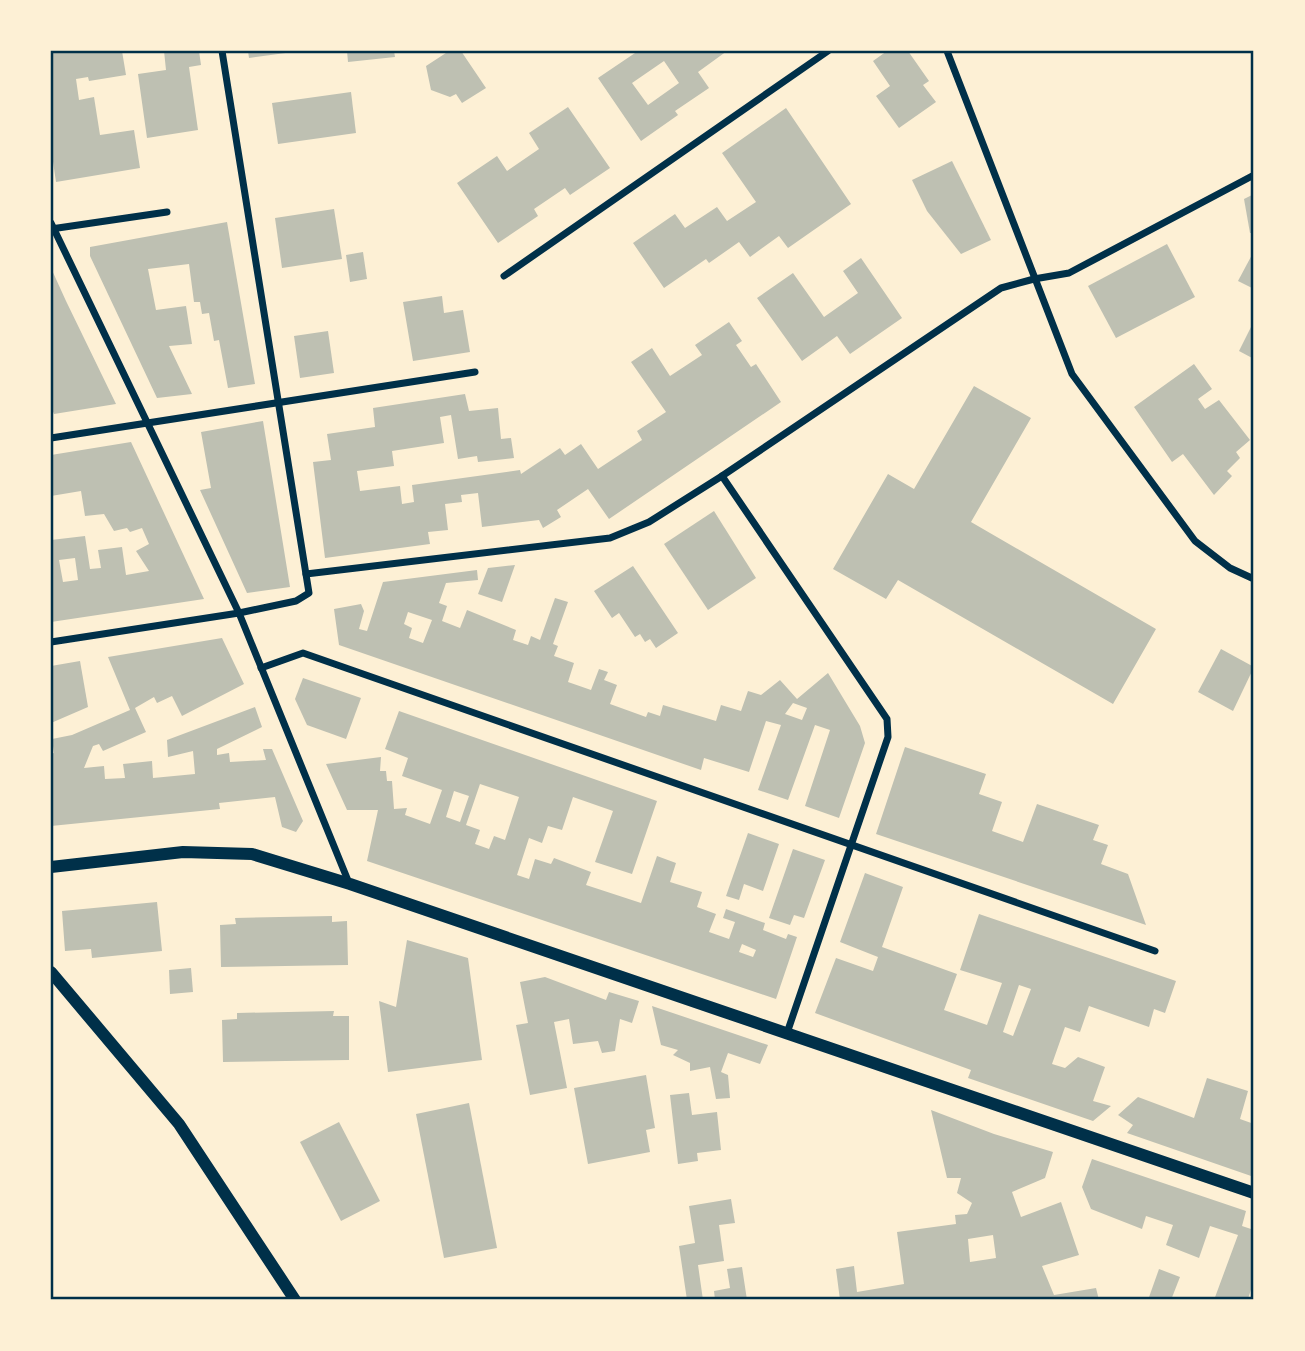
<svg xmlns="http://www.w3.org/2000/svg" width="1305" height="1351" font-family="'Source Sans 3',sans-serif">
  <rect width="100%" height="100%" fill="#fdf0d5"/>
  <g fill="#bec0b2" fill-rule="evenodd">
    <path d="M51,51h71l4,24 -37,6 -1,-4 -12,2 3,21 15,-3 6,38 34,-5 6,38 -84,14 -5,-34z"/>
    <path d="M164,51h35l2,14 -12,2 9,63 -51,8 -9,-64 28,-4z"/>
    <path d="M248,51h45v1l-44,6z"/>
    <path d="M347,51h47l1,6 -47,5z"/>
    <path d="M449,51h12l25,37 -24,15 -6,-9 -6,3 -19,-7 -5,-24z"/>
    <path d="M638,51h89l-29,21 11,16 -34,23 3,4 -37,26 -43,-63zM664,61l15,22 -31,22 -16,-22z"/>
    <path d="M887,51h21l21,30 -6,4 13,17 -37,26 -23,-32 14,-10 -17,-25z"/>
    <path d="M351,92l5,41 -78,11 -6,-41z"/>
    <path d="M568,107l42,61 -40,27 -5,-7 -31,21 4,7 -40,27 -41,-60 40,-27 10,15 32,-22 -10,-16z"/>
    <path d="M786,108l65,96 -63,44 -9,-12 -29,21 -11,-15 -30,21 -3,-4 -42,29 -31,-45 42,-29 10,14 32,-21 10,14 29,-19 -34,-49z"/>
    <path d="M952,161l39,79 -30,14 -34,-43 -15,-31z"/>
    <path d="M1254,194v39h-4l-6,-34z"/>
    <path d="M334,209l8,50 -60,9 -7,-50z"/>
    <path d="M227,222l28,162 -27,4 -9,-48 -5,1 -5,-28 -7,1 -2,-12h-6l-5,-38 -41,5 8,41 30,-4 6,38 -23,2 23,48 -35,4 -67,-142v-9z"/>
    <path d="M1167,244l28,53 -79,41 -28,-52z"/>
    <path d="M1254,251v38l-16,-8z"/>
    <path d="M363,252l4,27 -17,3 -4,-27z"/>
    <path d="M861,258l41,60 -52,36 -13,-18 -35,25 -45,-63 36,-25 31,44 34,-24 -15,-22z"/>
    <path d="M51,268l15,33 50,103 -62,10 -3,-7z"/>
    <path d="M442,296l2,17 19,-3 7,42 -57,9 -10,-59z"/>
    <path d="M1254,321v38l-15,-8z"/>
    <path d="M729,322l13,19 -6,4 15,22 5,-3 25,38 -172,117 -21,-30 -31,21 4,7 -18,11 -4,-8 -57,7 -4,-34 -17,2 1,7 -17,2 3,26 -20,2 2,12 -105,14 -12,-96 18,-2 -4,-26 48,-7 -2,-19 92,-14 4,17 29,-3 3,31 10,-1 3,20 -36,4 -1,-6 -19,3 -7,-44 -11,2 4,26 -52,8 2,15 -37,5 3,20 40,-5 2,18 12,-2 -2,-17 108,-15 1,4 39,-26 5,7 16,-11 17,25 44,-29 -5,-9 29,-19 -35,-50 21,-14 18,28 32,-21 -7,-10z"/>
    <path d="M328,331l6,42 -34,5 -6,-42z"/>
    <path d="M1194,364l18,25 -14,10 7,10 14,-9 31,40 -14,12 4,6 -13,13 5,5 -18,19 -31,-41 -11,8 -38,-55z"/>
    <path d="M974,386l57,32 -60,104 185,107 -43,75 -215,-124 -12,19 -53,-30 55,-95 26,15z"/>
    <path d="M263,421l27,166 -43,6 -47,-103 11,-2 -10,-56z"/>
    <path d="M131,442l73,157 -153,23v-82l34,-4 5,33 11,-1 -3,-18 24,-3 4,28 23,-4 -13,-20 13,-7 -7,-16 -12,4 -3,-4 -13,3 -10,-17 -19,2 -4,-25 -30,5v-41zM75,558l3,22 -15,2 -4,-22z"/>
    <path d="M714,511l42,67 -48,32 -44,-66z"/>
    <path d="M515,565l-13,37 -24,-8 10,-26z"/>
    <path d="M633,566l45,67 -22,15 -6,-9 -5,3 -5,-8 -5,3 -16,-24 -7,5 -18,-27z"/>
    <path d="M477,570l1,10 -32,3 -7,20 8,3 -5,15 18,7 7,-18 49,20 -3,10 15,5 3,-9 9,4 15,-42 13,4 -15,42 5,2 -4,10 20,7 -6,19 23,8 8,-21 9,3 -4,8 13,5 -7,19 36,13 2,-5 12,4 3,-11 53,16 5,-16 20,6 7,-20 13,4 19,-15 17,19 31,-26 32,53 5,17 -26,75 -34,-12 25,-76 -15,-5 -27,75 -30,-10 23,-65 -15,-4 -17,51 -45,-14 -3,12 -362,-125 -5,-36 27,-5 3,7 -5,18 8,2 16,-49zM408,612l24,8 -9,23 -14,-5 3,-10 -8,-4zM793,703l14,5 -5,12 -17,-6z"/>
    <path d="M222,638l22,46 -62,32 -10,-20 -15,7 -3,-6 -19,11 11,24 -43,19 -4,-7 -6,2 -9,22 20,-2 1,13 20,-1 -2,-14 29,-3 1,17 42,-4 -2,-23 -25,6 -1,-17 88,-33 7,20 -45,22v6l12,-2 1,9 36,-2 -3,-11h9l31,72 -7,11 -14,-5 -7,-30 -56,6 1,6 -169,17v-72l3,-1 -2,-14 20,-4 58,-25 -22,-53z"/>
    <path d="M1221,649l33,18 -21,44 -35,-19z"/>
    <path d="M80,661l8,46 -37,16v-57z"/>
    <path d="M303,678l58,20 -15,41 -39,-14 -12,-26z"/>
    <path d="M399,711l258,90 -25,73 -37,-12 18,-51 -40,-14 -11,33 -14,-4 -6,17 -13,-5 -12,37 12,4 6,-20 16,5 3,-6 37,14 -5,13 55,18 16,-47 19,7 -6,19 32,10 -5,15 19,7 -7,18 20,7 6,-17 -12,-4 3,-9 39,14 -2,7 23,9 2,-5 9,3 -21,62 -409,-138 11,-51h-31l-21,-46 55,-7 -1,14h6l1,10h5l2,28 13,-1 -2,7 25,9 12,-34 -40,-14 6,-18 -23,-9zM480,784l39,13 -14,43 -11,-4 -5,13 -14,-5 5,-14 -14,-5zM454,791l15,5 -9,26 -14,-5zM742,944l14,6 -3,7 -14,-5z"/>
    <path d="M905,747l81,27 -7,20 23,8 -10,29 31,11 14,-38 62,21 -6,15 15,5 -7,19 27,10 18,51 -270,-91z"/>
    <path d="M748,833l31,11 -16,47 -19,-7 -5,16 -13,-4z"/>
    <path d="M793,849l32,11 -21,58 -10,-3 -4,10 -21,-7z"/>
    <path d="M865,873l38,14 -21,60 75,27 -13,36 43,15 15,-42 -42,-13 19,-56 197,67 -11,32 -11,-4 -5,18 -60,-21 -9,26 -15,-5 -13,37 13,4 13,-11 27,10 -12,34 18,5 -18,15 -125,-43 3,-8 -156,-57 21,-55 37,13 5,-14 -38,-15zM1019,985l12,4 -18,47 -10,-4z"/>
    <path d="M157,902l5,49 -70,7 -1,-9 -26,2 -3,-40z"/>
    <path d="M332,916v6l15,-1 1,44 -127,2 -1,-42 16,-1 -1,-6z"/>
    <path d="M407,940l61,18 14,102 -94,12 -9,-71 17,6z"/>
    <path d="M191,968l2,24 -23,2 -1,-24z"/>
    <path d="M545,977l61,23 3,-8 30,9 -7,22 -12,-4 -5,32 -13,2 -4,-12 -25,3 -4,-25 -15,3 13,66 -37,7 -14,-70 12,-2 -8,-41z"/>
    <path d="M652,1006l116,39 -8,19 -32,-11 -7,19 7,3 2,23 -14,1 -6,-32 -20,4v-8l-17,-8 5,-5 -17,-5z"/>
    <path d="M334,1011l-1,5h16v44l-126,2 -1,-42 15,-1v-6z"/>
    <path d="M646,1075l9,53 -9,2 4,22 -62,12 -14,-76z"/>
    <path d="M1207,1078l41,13 -8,28 14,5v53l-127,-44 6,-8 -15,-10 20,-18 56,21z"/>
    <path d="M689,1093l3,22 25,-3 4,38 -24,3 1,8 -20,3 -8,-69z"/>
    <path d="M469,1103l28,145 -53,10 -28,-144z"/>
    <path d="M931,1110l63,24 59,18 -8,26 -33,14 9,25 40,-15 18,53 -37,11 12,29 42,-7 3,12h-259l-4,-31 18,-3 3,26 47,-8 -7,-52 59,-8 -1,-9 12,-1 5,-11 -15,-10 4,-15h-14zM993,1235l3,23 -26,4 -2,-23z"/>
    <path d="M339,1122l41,79 -39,20 -41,-79z"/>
    <path d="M1092,1159l154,52 -4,15 12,4v50l-6,19 -34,1 24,-65 -28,-9 -11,32 -33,-13 7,-20 -27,-9 -4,13 -51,-20 -9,-22z"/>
    <path d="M731,1199l4,24 -16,2 5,36 -26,4 5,35h-16l-8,-54 16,-3 -6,-37z"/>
    <path d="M742,1267l5,33h-32l-1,-9 16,-3 -3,-19z"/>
    <path d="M1159,1269l21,8 -9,23h-23z"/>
  </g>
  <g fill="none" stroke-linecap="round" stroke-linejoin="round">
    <g stroke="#003049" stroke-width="7">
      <path d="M947,51l125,323 123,167 35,27 24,11"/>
      <path d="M51,223l188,390 110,270"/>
      <path d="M51,229l116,-17"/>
      <path d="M504,276l324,-225"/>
      <path d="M51,438l424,-66"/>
      <path d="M722,476l165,243 1,18 -101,296"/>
      <path d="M306,574l304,-36 39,-16 73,-46 279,-188 33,-9 35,-6 185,-98"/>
      <path d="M51,642l188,-29 57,-12 13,-8 -87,-542"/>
      <path d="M261,668l42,-15 852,298"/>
    </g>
    <g stroke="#003049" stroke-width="12">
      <path d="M51,867l132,-15 69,2 98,30 904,309"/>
      <path d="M51,972l128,152 116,176"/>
    </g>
  </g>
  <rect width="1305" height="1351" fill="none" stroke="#fdf0d5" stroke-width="105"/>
  <rect x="52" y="52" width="1200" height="1246" fill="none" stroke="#003049" stroke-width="2.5"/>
</svg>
